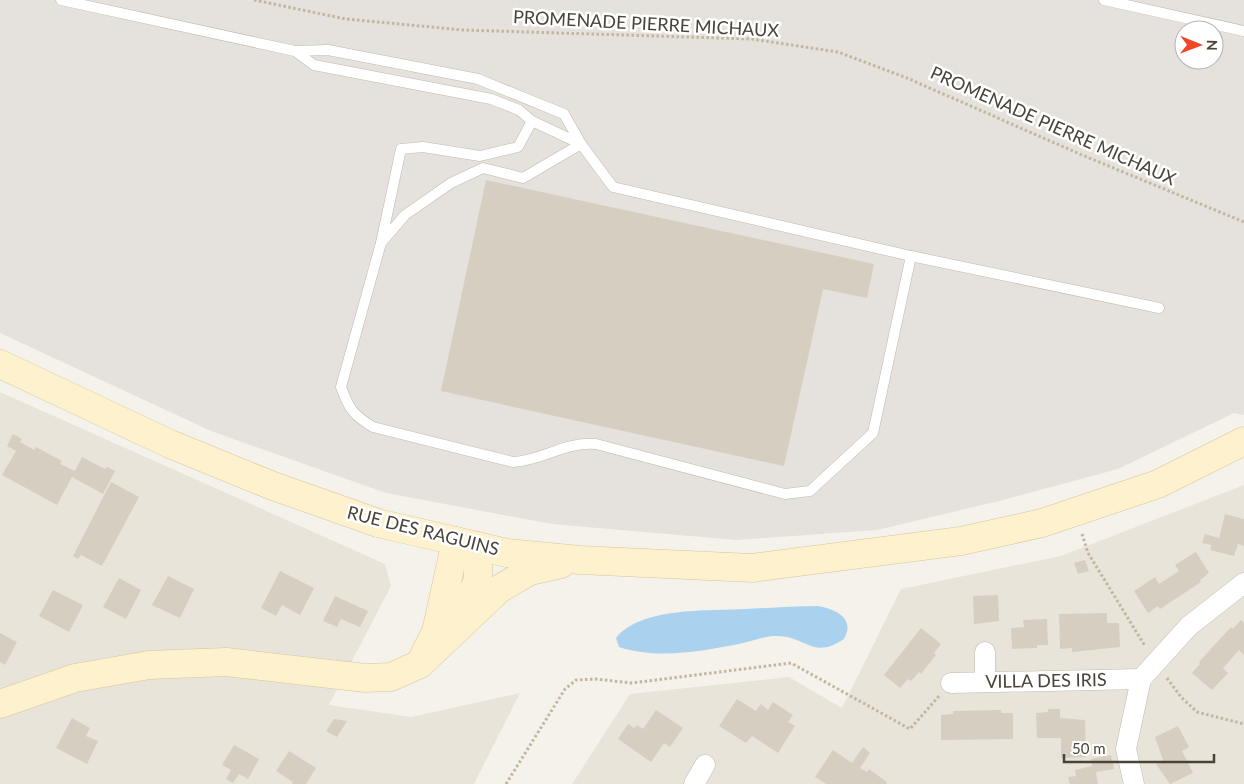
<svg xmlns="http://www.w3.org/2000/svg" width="1244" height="784" font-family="Lato,sans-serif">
  <rect width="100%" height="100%" fill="#f5f2eb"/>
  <g fill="#e9e4d9">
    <path d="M0,392l385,172 6,22 -62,119 82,12 109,-24 -46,91h-474z"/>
    <path d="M1244,485v299h-672l58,-90 159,-17 53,31 59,-119 160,-33z"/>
  </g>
  <path fill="#e5e1dc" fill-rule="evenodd" d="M0,0h1244v415l-10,-2 -116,56 -119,32 -122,29 -141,10 -184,-16 -166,-31 -175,-62 -211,-98zM1184,30h30v30h-30z"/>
  <path fill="#aad2ef" d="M818,606c17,3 38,12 26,33 -32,22 -38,-5 -71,-3 -10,1 -20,5 -30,7 -39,8 -84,17 -124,4l-3,-9c24,-31 92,-27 128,-29 25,-1 49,-3 74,-3z"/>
  <g fill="#d6cec1">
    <path d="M486,180l388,84 -7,34 -44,-9 -39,177 -343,-75z"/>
    <path d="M13,434l9,5 -2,3 14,8 2,-3 26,14 -2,3 15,7 7,-14 23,12 2,-2 8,4 -12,23 -31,-17 -15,28 -55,-30 14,-24 -9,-5z"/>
    <path d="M111,482l28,15 -37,69 -21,-11 -3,4 -5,-3z"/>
    <path d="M1225,514l19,5v27l-6,-2 -4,12 -24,-6 1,-5 -9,-2 3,-9 14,4z"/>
    <path d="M1196,552l13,21 -9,7 1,2 -41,27 -2,-3 -10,7 -14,-22 21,-14 4,7 20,-13 -4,-6z"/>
    <path d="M1085,560l4,11 -11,3 -4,-11z"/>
    <path d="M280,571l34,17 -14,27 -18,-10 -6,11 -15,-8z"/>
    <path d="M168,576l26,13 -14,29 -28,-13z"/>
    <path d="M119,578l22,12 -15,29 -23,-12z"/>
    <path d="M53,590l30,15 -14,27 -30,-16z"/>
    <path d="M998,595l1,26 -25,3 -1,-28z"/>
    <path d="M335,596l33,15 -8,16 -19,-8 -4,8 -14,-6z"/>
    <path d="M1107,613v10h12l1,24 -48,5v-4l-12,1 -1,-35z"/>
    <path d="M1047,619l1,26h-11v3l-25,1 -1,-21 13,-1 -1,-7z"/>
    <path d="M1241,620l3,3v32l-5,-5 -16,18 5,5 -16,17 -20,-17 8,-9 -1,-2 32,-35 2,2z"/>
    <path d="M921,628l20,16 -7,9 2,2 -15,19 -2,-2 -8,9 -3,-2 -8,9 -16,-13z"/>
    <path d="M0,633l17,9 -12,23 -5,-3z"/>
    <path d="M737,699l19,12 5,-7 7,6 5,-8 20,13 -5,7 7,4 -17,27 -26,-17 -6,7 -27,-17z"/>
    <path d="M1048,709h12v9l25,2 1,37 -25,1v-20h-24l-1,-25 12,-1z"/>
    <path d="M656,710l27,18 -13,19 -6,-4 -13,19 -33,-23 10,-15 6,4 3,-3 6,4z"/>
    <path d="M1001,710v3h12v26l-72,1v-25l12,-1v-3z"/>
    <path d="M72,718l18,10 -4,8 12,5 -11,23 -31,-16z"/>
    <path d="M334,719l13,2 -10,16 -11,-6z"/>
    <path d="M1178,726l11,21 -7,4 11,22 -23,11 -14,-20 7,-4 -8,-23z"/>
    <path d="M234,745l25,14 -11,20 -9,-5 -6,9 -7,-4 5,-9 -9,-5z"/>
    <path d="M863,747l7,6 -10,15 7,4 2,-3 18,13 -1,2h-60l-11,-7 18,-27 19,13z"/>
    <path d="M289,751l27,17 -10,16h-14l1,-2 -17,-11z"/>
    <path d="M1111,755l3,14 -18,3 2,12h-28l-2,-7 8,-1 -1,-6 17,-4 -1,-7z"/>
  </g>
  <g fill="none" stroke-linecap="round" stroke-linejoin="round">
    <defs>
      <g id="lane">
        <path d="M61,0l234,51 33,-1 150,29 86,35 17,30 32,43 298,69 -38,177 -63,58 -25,3 -189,-50c-34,-2 -51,16 -83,18l-140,-35c-20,-12 -24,-18 -32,-40l40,-144"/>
        <path d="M1104,0l140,31"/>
        <path d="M295,51l19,14 177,34 28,11 13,11 -14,26 -38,9 -57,-9 -22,2 -20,94 24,-28 46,-32 32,-15 40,10 58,-34"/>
        <path d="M532,121l49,23"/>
        <path d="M911,256l248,52"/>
      </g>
      <g id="street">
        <path d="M985,682v-30"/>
        <path d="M951,683l190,-4"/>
        <path d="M694,784l11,-19"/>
        <path d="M1134,784l-8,-35 15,-70 48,-53 55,-43"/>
      </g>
      <g id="secondary">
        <path d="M0,364l170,80 103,42 105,37 129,30 73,7 172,8 209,-27 81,-18 116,-39 86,-43"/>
        <path d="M459,618l19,-37v-35"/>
        <path d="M424,655l12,-23 20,-91"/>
        <path d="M0,704l75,-26 74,-13 77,-3 139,16 26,-1 29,-13 79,-75 31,-18 31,-7"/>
      </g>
    </defs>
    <use href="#lane" stroke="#c0baae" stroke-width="11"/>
    <use href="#street" stroke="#c0baae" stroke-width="21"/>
    <use href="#secondary" stroke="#d3c69c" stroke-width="29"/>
    <g stroke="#c2b69f" stroke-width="3" stroke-dasharray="2.5 2.5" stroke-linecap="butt">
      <path d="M254,0l92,19 117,11 289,9 86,13 69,26 175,77 162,67"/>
      <path d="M1082,534l6,19 57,93"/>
      <path d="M1167,678l14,19 16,15 47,12"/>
      <path d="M506,784l59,-95 11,-9 19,-1 37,4 159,-20 119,66 29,-33"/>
    </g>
    <use href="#lane" stroke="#fff" stroke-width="10"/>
    <use href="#street" stroke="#fff" stroke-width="20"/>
    <use href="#secondary" stroke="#fdf2cd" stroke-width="28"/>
  </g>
  <g text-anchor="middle" stroke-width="5" stroke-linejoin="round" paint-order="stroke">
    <g font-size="18" fill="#494339" stroke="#fff">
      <text transform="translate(646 24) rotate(3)" y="6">PROMENADE PIERRE MICHAUX</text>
      <text transform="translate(1053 126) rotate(24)" y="6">PROMENADE PIERRE MICHAUX</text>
      <text transform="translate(423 531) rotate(14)" y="6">RUE DES RAGUINS</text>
      <text transform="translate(1046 681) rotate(-1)" y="6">VILLA DES IRIS</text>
    </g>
  </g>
  <g transform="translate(1199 45) rotate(91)"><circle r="24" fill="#ffffff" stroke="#b6b4b0"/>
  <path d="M0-4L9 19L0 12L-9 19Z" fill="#f34724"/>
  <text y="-8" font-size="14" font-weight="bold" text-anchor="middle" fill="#494339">N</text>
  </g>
  <path d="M1064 754v8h150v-8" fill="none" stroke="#494339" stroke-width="2.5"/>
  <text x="1072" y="754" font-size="15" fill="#494339" stroke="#ffffff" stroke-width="4" paint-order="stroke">50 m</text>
</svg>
